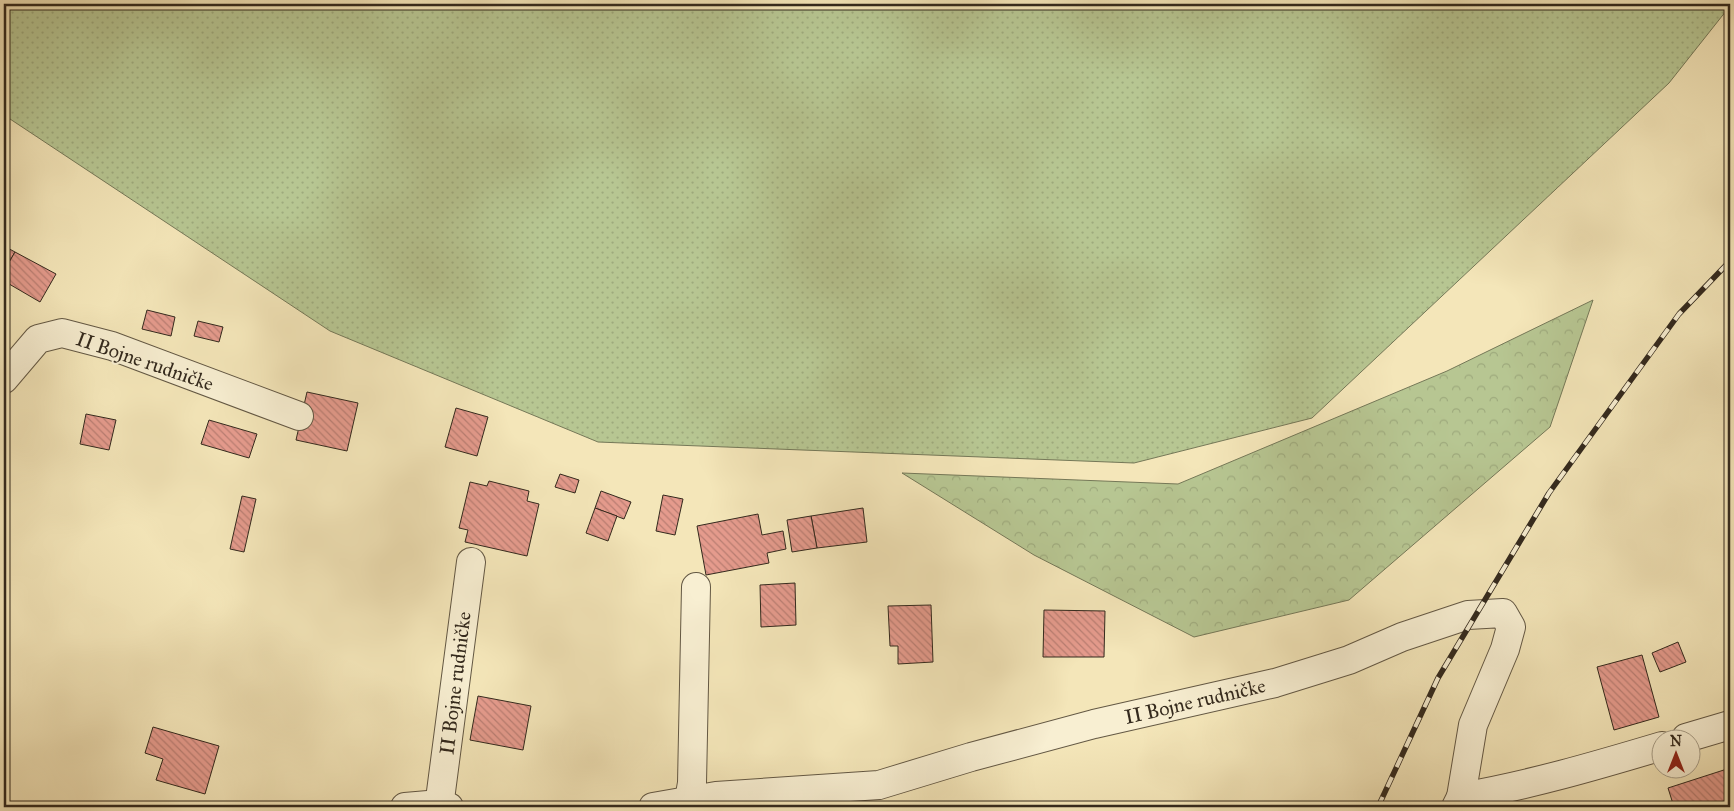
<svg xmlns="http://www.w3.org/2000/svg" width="1734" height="811" font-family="'IM FELL Great Primer',serif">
  <defs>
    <pattern id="grass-dots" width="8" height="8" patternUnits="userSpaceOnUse" patternTransform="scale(1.25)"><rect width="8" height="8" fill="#b7c692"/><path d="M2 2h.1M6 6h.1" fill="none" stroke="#9eaa7d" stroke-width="1.8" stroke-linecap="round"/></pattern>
    <pattern id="forest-crowns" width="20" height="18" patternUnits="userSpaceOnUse" patternTransform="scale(1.25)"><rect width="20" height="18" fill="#b7c692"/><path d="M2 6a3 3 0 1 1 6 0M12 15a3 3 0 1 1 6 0" fill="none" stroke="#9eaa7d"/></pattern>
    <pattern id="building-back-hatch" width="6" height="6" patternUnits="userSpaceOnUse" patternTransform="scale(1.25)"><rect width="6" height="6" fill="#e59b8d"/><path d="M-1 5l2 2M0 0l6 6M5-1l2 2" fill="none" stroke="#ba7e73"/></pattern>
  </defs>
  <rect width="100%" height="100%" fill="#f4e6b9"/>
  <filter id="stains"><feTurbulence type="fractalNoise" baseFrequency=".004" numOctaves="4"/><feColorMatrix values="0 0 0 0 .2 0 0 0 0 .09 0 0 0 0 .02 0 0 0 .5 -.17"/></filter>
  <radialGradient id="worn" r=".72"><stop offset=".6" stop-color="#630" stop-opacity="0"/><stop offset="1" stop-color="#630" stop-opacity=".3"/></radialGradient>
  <path fill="url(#grass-dots)" stroke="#757858" d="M4,4h1726v2l-61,77 -357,335 -178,45 -536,-21 -268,-111 -326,-216z"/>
  <path fill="url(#forest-crowns)" stroke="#757858" d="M1593,300l-43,127 -201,173 -155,37 -160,-82 -132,-82 276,11 269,-113z"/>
  <g fill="url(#building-back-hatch)" stroke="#33291d">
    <path d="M4,246l11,6 -11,19z"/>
    <path d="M15,252l41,22 -16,28 -36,-21v-10z"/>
    <path d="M147,310l28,7 -4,19 -29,-7z"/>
    <path d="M198,321l25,6 -4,15 -25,-6z"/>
    <path d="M307,392l51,11 -11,48 -51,-11z"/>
    <path d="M456,408l32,9 -11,39 -32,-9z"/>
    <path d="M86,414l30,6 -7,30 -29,-6z"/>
    <path d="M209,420l48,14 -8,24 -48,-14z"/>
    <path d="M560,474l19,6 -4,13 -20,-6z"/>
    <path d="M489,481l40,10 -2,10 12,3 -12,52 -62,-14 3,-12 -9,-2 11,-46 17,4z"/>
    <path d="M601,491l30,11 -7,17 -29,-11z"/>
    <path d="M663,495l20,4 -8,36 -19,-4z"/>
    <path d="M242,496l14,3 -12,53 -14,-3z"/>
    <path d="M595,508l22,8 -9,25 -22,-8z"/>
    <path d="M863,508l4,34 -50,6 -6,-32z"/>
    <path d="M758,514l4,21 21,-4 3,18 -19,4 2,10 -63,12 -9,-49z"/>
    <path d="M811,516l6,32 -25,4 -5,-32z"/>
    <path d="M795,583l1,42 -35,2 -1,-42z"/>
    <path d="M931,605l2,57 -35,2v-18h-8l-2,-40z"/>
    <path d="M1044,610l61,1 -1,46h-61z"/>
    <path d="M1678,642l8,20 -26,10 -8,-19z"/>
    <path d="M1642,655l17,62 -45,13 -17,-63z"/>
    <path d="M478,696l53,10 -8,44 -53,-10z"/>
    <path d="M153,727l66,19 -14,48 -49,-14 7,-21 -18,-6z"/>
    <path d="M1730,768v39h-56l-6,-19z"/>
  </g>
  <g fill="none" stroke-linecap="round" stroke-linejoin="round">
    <defs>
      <g id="street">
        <path d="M4,379l34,-40 24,-6 50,13 187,70"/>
        <path d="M1686,738l44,-13"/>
        <path d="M689,800l3,-17 4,-196"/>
        <path d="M405,807l35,-3 9,3"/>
        <path d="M439,807l32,-245"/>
        <path d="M653,807l63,-11 163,-11 92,-28 123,-33 181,-41 74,-23 53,-23 66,-22 35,-2 8,14 -6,22 -32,76 -12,72"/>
        <path d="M1456,807l5,-10c69,-12 134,-31 201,-51"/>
      </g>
    </defs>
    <use href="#street" stroke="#635844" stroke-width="30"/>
    <use href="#street" stroke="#f8efd2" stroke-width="28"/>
    <defs>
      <path id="rail" d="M1378,807l60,-129 111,-185 130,-179 51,-53"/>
    </defs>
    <use href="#rail" stroke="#33291d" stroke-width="5.5"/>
    <use href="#rail" stroke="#f8efd2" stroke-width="4" stroke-dasharray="11" stroke-linecap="butt"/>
  </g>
  <g text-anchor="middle" stroke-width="4" stroke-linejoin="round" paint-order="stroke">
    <g font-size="20" fill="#33291d" stroke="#f8efd2">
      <text transform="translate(145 361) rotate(19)" y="7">II Bojne rudničke</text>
      <text transform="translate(455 683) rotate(-83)" y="7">II Bojne rudničke</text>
      <text transform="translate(1195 701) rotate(-13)" y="7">II Bojne rudničke</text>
    </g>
  </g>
  <rect width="1734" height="811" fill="none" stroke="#f4e6b9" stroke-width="20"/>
  <rect x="5" y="5" width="1724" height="801" fill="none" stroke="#33291d" stroke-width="2.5"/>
  <rect x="10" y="10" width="1714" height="791" fill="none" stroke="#33291d"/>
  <g transform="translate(1676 754)"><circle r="24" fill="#f8efd2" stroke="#a9a08a"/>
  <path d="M0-4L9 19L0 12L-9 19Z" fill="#8f2418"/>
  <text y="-8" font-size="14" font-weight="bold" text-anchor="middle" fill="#33291d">N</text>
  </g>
  <rect width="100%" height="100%" filter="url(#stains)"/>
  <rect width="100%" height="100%" fill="url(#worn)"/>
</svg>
